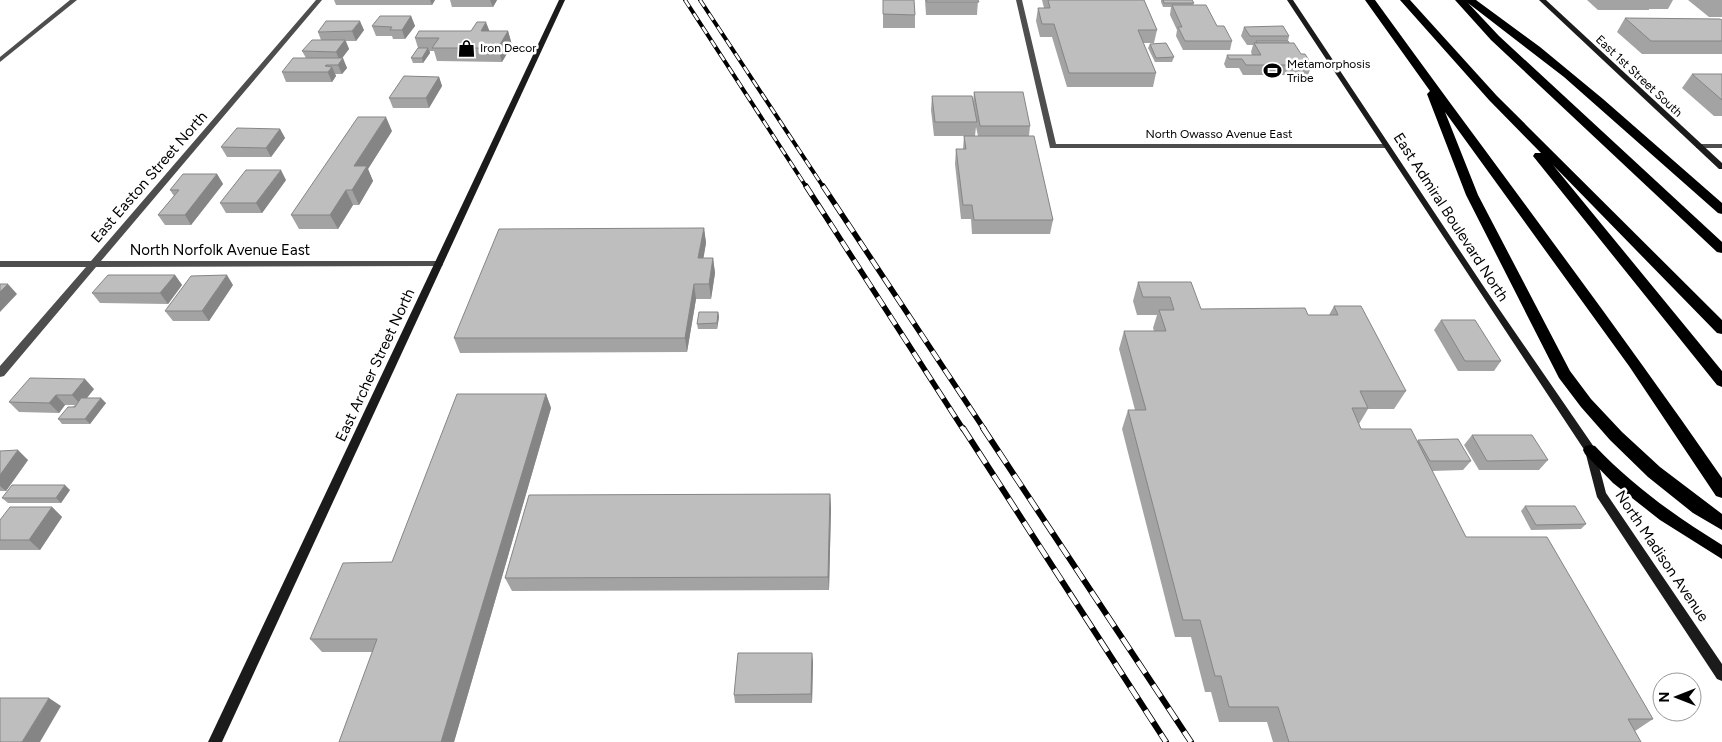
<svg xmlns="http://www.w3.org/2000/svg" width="1722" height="742" font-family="Figtree,sans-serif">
  <rect width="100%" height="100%" fill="#fff"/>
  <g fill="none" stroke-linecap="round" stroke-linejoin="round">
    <g fill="#4e4e4e" fill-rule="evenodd">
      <path d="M70,0h7l-77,62v-5z"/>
      <path d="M316,0h6l-221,261h338l4,3 -1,2 -346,1 -92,109 -4,1v-11l86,-99h-86v-6h91z"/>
      <path d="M1016,0h6l34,144h330l4,2 -4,2h-336z"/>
      <rect x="1696" y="144" width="26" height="4"/>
    </g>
    <g fill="#1b1b1b" fill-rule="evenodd">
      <path d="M559,0h6l-343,742h-14z"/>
      <path d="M1287,0h6l193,290 108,157 12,46 116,171v17l-5,-2 -120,-182 -12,-46z"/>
      <path d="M1539,0h7l176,163v6h-3z"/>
    </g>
    <path fill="#000" fill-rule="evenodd" d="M1590,445l5,1c39,41 79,69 127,99v14l-62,-39 -47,-37 -28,-29 -2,-4 2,-4z"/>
    <g fill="#000" fill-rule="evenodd">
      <path d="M1365,0h10c115,159 235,316 347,478v20l-6,-2 -87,-130 -184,-254 33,83 92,176 21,28 31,33 38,35 62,47v16l-29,-17 -45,-36 -38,-37 -29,-33 -22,-29 -93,-183 -39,-101 3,-3z"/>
      <path d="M1400,0h10l87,96 225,224v14l-5,-1 -164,-168 169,206v16l-5,-2 -184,-229 2,-3h6l-52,-53z"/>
      <path d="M1455,0h21l64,47 63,52 119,104v11l-4,-1 -154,-136 -96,-74 31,33 223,206v11l-5,-1 -226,-212z"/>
    </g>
    <defs>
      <g id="rail-far2">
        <path d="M685,0l122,188"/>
        <path d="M700,0l124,188"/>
      </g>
      <g id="rail-far1">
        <path d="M806,186l157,243"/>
        <path d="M823,186l161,243"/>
      </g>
      <g id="rail">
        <path d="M963,428l203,314"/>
        <path d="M983,428l208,314"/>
      </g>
    </defs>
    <use href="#rail-far2" stroke="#000" stroke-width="4"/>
    <use href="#rail-far1" stroke="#000" stroke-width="5.5"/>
    <use href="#rail" stroke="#000" stroke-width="6"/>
    <use href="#rail-far2" stroke="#fff" stroke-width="2.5" stroke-dasharray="8" stroke-linecap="butt"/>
    <use href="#rail-far1" stroke="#fff" stroke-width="4" stroke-dasharray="11" stroke-linecap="butt"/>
    <use href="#rail" stroke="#fff" stroke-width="4.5" stroke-dasharray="14" stroke-linecap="butt"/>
  </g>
  <g fill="#a3a3a3">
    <path d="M334,0h101l-3,5h-96z"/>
    <path d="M450,0h47l-4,7h-41z"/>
    <path d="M883,0h31l1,15v13h-32z"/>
    <path d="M925,0h53l-1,15h-51z"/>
    <path d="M1042,0h102l13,30 -3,13h-11l13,30 -3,14h-86l-15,-50h-12l-4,-16 2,-13h6z"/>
    <path d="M1161,0h31l2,3 -1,2 39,36 -2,9h-47l-7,-14 1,-6 -7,-15 1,-8h-8l-2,-5z"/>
    <path d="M1587,0h86l-5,9h-19v1h-51z"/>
    <path d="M1688,0h34v17h-13z"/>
    <path d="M411,16l4,10 -10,13h-12l-1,-3h-16l-4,-10z"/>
    <path d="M1625,18l97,2v34h-80l-25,-22z"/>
    <path d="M1244,27l45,9 -1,5 1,2 23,22 -4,10h-65l-4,-7h-13l-2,-4 3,-9h25l-1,-3 2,-7h-6l-6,-9z"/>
    <path d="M364,30l-8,11h-10l3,8 -7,9 5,10 -5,6h-7l1,2 -4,6h-46l-4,-10 24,-14 -4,-7 19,-11 -3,-8z"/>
    <path d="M471,31h37l4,14 -10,17 -65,-1 -3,-10h-4v2l-7,10h-10l-2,-5 7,-10 -3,-10z"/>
    <path d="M1150,44l24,13 -2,5h-17l-7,-14z"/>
    <path d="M1692,74h30v42h-8l-32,-28z"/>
    <path d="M439,77l3,9 -13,22h-36l-4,-10z"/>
    <path d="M974,92l56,34 -1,10 24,84 -3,14h-78l-1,-15h-10l-6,-55 1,-15h7l1,-13h14l-2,-9 -1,9h-41l-3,-26 1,-14 41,6z"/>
    <path d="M280,129l5,9 -14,19h-44l-6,-10z"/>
    <path d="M392,131l-24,38 5,12 -14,24h-6l-15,24h-39l-8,-14z"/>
    <path d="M217,174l6,10 -32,41h-26l-7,-10 16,-19 -4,-6z"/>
    <path d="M286,180l-24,33h-36l-6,-10z"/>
    <path d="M704,228l2,15 -3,15h10l2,15 -4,26h-15l-9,53 -227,1 -6,-15z"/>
    <path d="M175,275l7,10 -14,19 -68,-1 -8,-10z"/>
    <path d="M1138,282l63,27 107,6h21l5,-9 72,85 -12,18h-26l-9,15 2,5 56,13 1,-2 53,21 -8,9 -31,1 34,66 187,182 -18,12 6,11h-368l-6,-20h-48l-8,-30h-6l-14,-55h-16l-53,-208 6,-19h7l-16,-61 5,-18h30l-1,-3 4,-13h-20l-4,-14z"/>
    <path d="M233,285l-24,36h-36l-8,-10z"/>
    <path d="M718,312l1,5 -2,12h-19l-1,-5z"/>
    <path d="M1441,320l60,41 -7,10h-36l-24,-41z"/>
    <path d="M94,389l-7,9 19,5 -16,21h-28l-4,-5 17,-14h-10l-6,8 -40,-1 -10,-10z"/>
    <path d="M546,394l5,14 -97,334h-115l34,-90h-51l-12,-13 82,-77z"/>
    <path d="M1472,435l76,25 -9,10h-60l-15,-25z"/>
    <path d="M0,451l28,9 -22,31h-6z"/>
    <path d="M70,490l-9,13h-53l-6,-5z"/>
    <path d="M830,494l1,14 -2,82 -317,1 -7,-13z"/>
    <path d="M1525,506l61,18 -5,5 -50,1 -10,-19z"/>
    <path d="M52,507l10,10 -22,33h-40v-30z"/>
    <path d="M813,661l-1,42h-77l-1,-8z"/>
  </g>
  <g fill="#858585">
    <path d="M430,0h5l-3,5z"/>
    <path d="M490,0h7l-4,7z"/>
    <path d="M411,16l4,10 -10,13 -3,-9z"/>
    <path d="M360,21l4,9 -8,11 -4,-10z"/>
    <path d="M486,22l5,13 -10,-4z"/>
    <path d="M508,31l4,14 -10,17 -4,-14z"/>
    <path d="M345,40l4,9 -9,12 -4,-9z"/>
    <path d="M428,48l2,5 -7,10 -1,-5z"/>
    <path d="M343,58l4,10 -5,6 -4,-9z"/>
    <path d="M326,65l3,6 3,-4 4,9 -4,6 -7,-16z"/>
    <path d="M439,77l3,9 -13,22 -3,-10z"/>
    <path d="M386,117l6,14 -24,38 5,12 -14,24 -7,-15 2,-24z"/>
    <path d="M280,129l5,9 -14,19 -5,-9z"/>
    <path d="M281,170l5,10 -24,33 -6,-10z"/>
    <path d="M217,174l6,10 -32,41 -6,-10z"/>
    <path d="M346,190l7,15 -15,24 -8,-14z"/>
    <path d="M704,228l2,15 -5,30 -3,-15z"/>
    <path d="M713,258l2,15 -4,26 -2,-15z"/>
    <path d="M175,275l7,10 -14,19 -8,-11z"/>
    <path d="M227,275l6,10 -24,36 -7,-10z"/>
    <path d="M8,284l9,10 -17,18v-20z"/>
    <path d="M694,284l2,15 -9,53 -2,-14z"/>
    <path d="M718,312l1,5 -2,12v-6z"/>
    <path d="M85,379l9,10 -13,16 -9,-10z"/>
    <path d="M546,394l5,14 -97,334h-13z"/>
    <path d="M56,395l9,10 -6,8 -10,-10z"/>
    <path d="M101,398l5,5 -16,21 -5,-5z"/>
    <path d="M18,450l10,10 -22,31 -6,-5v-11z"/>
    <path d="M65,485l5,5 -9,13 -5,-5z"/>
    <path d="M830,494l1,14 -2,82 -1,-13z"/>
    <path d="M52,507l10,10 -22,33 -11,-10z"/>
    <path d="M812,653l1,8 -1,42 -1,-9z"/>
    <path d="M49,698l12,8 -21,36h-18z"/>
  </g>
  <g fill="#bebebe" stroke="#858585">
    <path d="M883,0h31l1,15 -32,-1z"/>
    <path d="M926,0h52l1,2h-52z"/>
    <path d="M1048,0h96l13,30h-19l18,43h-87l-15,-49h-12l-4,-16h12z"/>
    <path d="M1163,0h29l2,3h-30z"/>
    <path d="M1172,5h34l11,21h7l8,15h-47l-7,-14h4z"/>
    <path d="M380,16h31l-9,14h-12l2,-3 -20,-1z"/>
    <path d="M1625,18l95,1 2,1v21h-71z"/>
    <path d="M326,21h34l-8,10 -34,1z"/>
    <path d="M477,22h9l-5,9h27l-10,17h-66l7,-10h-24l4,-7h52z"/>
    <path d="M1283,26l6,10h-39l-6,-9z"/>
    <path d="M312,40h33l-9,12 -34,-1z"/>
    <path d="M1256,41h32l1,2h-32z"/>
    <path d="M1166,43l8,14 -18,1 -6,-14z"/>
    <path d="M1254,43h40l7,11h4l7,11h-66l-4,-6h-13l-2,-4h34z"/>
    <path d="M418,48h10l-6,10h-11z"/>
    <path d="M293,58h50l-5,7h-12l-1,1 7,1 -4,5h-46z"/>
    <path d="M1692,74h30v26z"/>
    <path d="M404,76l35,1 -13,21h-37z"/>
    <path d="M974,92h49l7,34h-50z"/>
    <path d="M932,96h40l5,26h-42z"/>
    <path d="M358,117h28l-32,49h13l-15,24h-6l-16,25h-39z"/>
    <path d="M237,128l43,1 -14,19 -45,-1z"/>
    <path d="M964,136h70l19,84h-79l-2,-15h-9l-7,-56h10z"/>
    <path d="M246,170h35l-25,33h-36z"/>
    <path d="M183,174h34l-32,41h-27l21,-25h-9z"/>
    <path d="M704,228l-6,30h15l-4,26h-15l-9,54h-231l45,-109z"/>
    <path d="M108,275h67l-15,18h-68z"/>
    <path d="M227,275l-25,36h-37l26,-35z"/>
    <path d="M1138,282h53l10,27 104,-1 3,7h30l-4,-9h27l45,85h-46l8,17h-16l9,21h50l55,108h81l106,182h-25l13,23h-352l-11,-35h-49l-8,-31h-6l-15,-56h-17l-55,-210h18l-22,-79h42l-7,-21h15l-4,-13h-27z"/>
    <path d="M0,284h8l-8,8z"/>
    <path d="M699,312h19l-1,11 -20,1z"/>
    <path d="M1441,320h34l26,41h-36z"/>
    <path d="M30,378l55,1 -13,16h-16l-7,8 -40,-1z"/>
    <path d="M457,394h89l-105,348h-102l38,-103h-67l33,-76 49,-1z"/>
    <path d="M81,398h20l-16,21h-27l10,-12h7z"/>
    <path d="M1472,435h60l16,25 -61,1z"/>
    <path d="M1458,439l13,22h-41l-12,-21z"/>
    <path d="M18,450l-18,25v-24z"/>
    <path d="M12,485h53l-9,13h-54z"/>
    <path d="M830,494l-2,83 -323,1 24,-83z"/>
    <path d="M1525,506h50l11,18 -50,1z"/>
    <path d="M10,507h42l-23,33h-29v-20z"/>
    <path d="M738,653h74l-1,41 -77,1z"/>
    <path d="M0,698h49l-27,44h-22z"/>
  </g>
  <defs>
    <symbol id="shop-bare" viewBox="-9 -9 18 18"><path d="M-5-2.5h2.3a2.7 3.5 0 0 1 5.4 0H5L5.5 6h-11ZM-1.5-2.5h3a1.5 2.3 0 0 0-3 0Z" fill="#000" stroke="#fff" stroke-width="2.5" paint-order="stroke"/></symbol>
    <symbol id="stadium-bare" viewBox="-9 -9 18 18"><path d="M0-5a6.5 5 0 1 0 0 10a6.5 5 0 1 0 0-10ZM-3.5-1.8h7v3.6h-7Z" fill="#000" stroke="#fff" stroke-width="2.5" paint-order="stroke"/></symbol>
  </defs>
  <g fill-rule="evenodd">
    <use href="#shop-bare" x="454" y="36" width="25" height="25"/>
    <use href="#stadium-bare" x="1260" y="58" width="25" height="25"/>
  </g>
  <g text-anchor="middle" stroke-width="5" stroke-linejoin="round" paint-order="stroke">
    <g font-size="12" fill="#000" stroke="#fff" text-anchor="start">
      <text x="480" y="52">Iron Decor</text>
      <text x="1287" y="68">Metamorphosis<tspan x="1287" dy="14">Tribe</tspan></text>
    </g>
    <g font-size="12" fill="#000" stroke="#fff">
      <text transform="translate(1639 76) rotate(43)" y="4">East 1st Street South</text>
      <text x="1219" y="138">North Owasso Avenue East</text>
    </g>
    <g font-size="15" fill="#000" stroke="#fff">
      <text transform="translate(149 177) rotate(-49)" y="5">East Easton Street North</text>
      <text transform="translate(1451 217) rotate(57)" y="5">East Admiral Boulevard North</text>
      <text x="220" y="255">North Norfolk Avenue East</text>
      <text transform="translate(375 365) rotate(-65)" y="5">East Archer Street North</text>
      <text transform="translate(1662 556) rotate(56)" y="5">North Madison Avenue</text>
    </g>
  </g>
  <g transform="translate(1677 697) rotate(270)"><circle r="24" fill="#ffffff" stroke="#999999"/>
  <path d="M0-4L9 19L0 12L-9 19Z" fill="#000000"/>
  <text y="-8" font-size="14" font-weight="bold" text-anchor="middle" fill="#000000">N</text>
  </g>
</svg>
